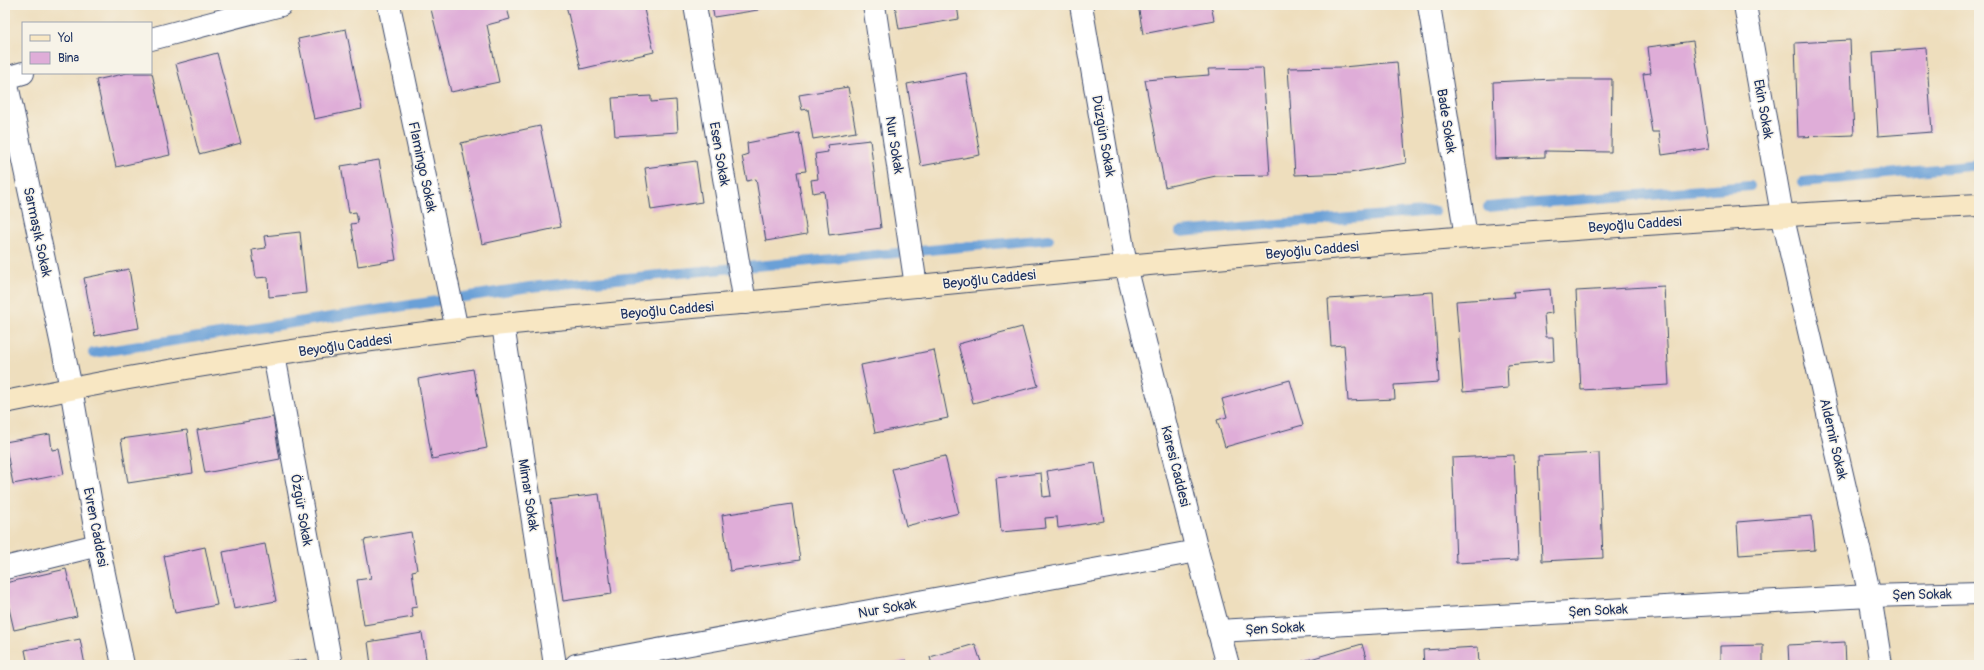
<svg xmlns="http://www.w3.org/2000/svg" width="1984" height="670" font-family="Pangolin,sans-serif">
  <rect width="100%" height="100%" fill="#f7f3e8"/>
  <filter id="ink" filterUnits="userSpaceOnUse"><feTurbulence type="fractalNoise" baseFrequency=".025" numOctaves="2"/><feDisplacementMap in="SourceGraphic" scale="8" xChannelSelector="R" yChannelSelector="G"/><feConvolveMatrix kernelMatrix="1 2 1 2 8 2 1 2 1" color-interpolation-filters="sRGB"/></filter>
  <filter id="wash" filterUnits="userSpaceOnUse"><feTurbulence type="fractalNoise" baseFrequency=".012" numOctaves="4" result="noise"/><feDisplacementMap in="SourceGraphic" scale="16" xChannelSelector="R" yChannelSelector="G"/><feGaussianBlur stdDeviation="0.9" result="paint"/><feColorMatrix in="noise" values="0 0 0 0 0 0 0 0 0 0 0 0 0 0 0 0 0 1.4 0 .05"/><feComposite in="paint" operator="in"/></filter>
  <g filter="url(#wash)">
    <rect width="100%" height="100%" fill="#eedebd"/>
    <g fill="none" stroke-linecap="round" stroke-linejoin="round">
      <g stroke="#6ba0d7" stroke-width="10">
        <path d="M1803,182l176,-17"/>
        <path d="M1488,207l262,-21"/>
        <path d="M1180,232l255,-21"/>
        <path d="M93,353l437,-66 519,-48"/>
      </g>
    </g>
    <g id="blocks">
      <g fill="#dfadd8">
        <path d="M430,5h76l4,14 -23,6 12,57 -48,10z"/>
        <path d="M566,5h77l11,47 -73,17z"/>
        <path d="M712,5h45l1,5 -44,7z"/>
        <path d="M895,5h62l2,14 -60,10z"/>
        <path d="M1138,5h73l3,15 -71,14z"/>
        <path d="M346,29l16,80 -48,10 -16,-80z"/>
        <path d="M1850,40l4,95 -56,2 -3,-94z"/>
        <path d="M1693,41l16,107 -47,7 -3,-23h-7l-9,-58 8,-1 -3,-26z"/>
        <path d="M1926,48l6,84 -54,4 -5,-84z"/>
        <path d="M217,53l24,90 -42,11 -23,-90z"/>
        <path d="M1397,62l9,101 -56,10 -55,2 -7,-107 55,-1z"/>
        <path d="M1263,68l7,107 -54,1 -51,11 -20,-107 64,-5 -1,-6z"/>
        <path d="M127,73h25l18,82 -54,12 -20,-87z"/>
        <path d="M966,73l14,82 -59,11 -14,-82z"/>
        <path d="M1553,79h59l-1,73 -66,-1v6l-50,2 -2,-77z"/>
        <path d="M848,87l8,45 -43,7 -5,-30 -6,1 -3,-15z"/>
        <path d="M651,96v6l25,-2 2,32 -63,4 -3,-38z"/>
        <path d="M540,126l21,101 -79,17 -21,-101z"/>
        <path d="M799,133l7,38 -9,1 10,62 -41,7 -10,-62 -9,2 -5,-25 6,-2 -1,-11z"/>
        <path d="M870,140l11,88 -52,7 -5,-44 -11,2 -2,-13 7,-1 -3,-25 13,-2 -1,-7z"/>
        <path d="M379,160l17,100 -38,6 -7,-42 7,-1 -2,-11 -7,1 -8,-47z"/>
        <path d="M696,161l6,41 -51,8 -6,-42z"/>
        <path d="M300,232l6,61 -37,4 -1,-20 -12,1 -4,-28 14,-2 -2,-12z"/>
        <path d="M129,269l10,59 -44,8 -11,-58z"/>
        <path d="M1664,286l5,99 -88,5 -5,-99z"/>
        <path d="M1550,289l2,24 -8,1 2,23h7l1,24 -47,4 1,23 -45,4 -7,-91 58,-4 -1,-5z"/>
        <path d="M1433,292l6,90 -45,3 1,14 -47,2 -4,-56 -13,1 -3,-47z"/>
        <path d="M1022,327l16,59 -65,17 -15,-59z"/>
        <path d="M934,350l14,68 -73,15 -14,-68z"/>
        <path d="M473,369l14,79 -55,11 -14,-80z"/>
        <path d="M1290,380l13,45 -78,22 -8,-27 10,-3 -5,-18z"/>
        <path d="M273,417l7,42 -75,14 -8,-43z"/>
        <path d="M187,430l6,43 -65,10 -7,-44z"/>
        <path d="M50,434l2,16 7,-1 5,25 -51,10 -8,-42z"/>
        <path d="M1599,453l4,105 -61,3 -4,-105z"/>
        <path d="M1514,455l4,105 -62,3 -4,-105z"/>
        <path d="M945,456l14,57 -53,13 -14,-57z"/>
        <path d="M1095,463l9,58 -46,7 -1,-11 -12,1 1,10 -45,4 -5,-54 45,-5 2,24 8,-1 -4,-25z"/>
        <path d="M599,494l13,100 -49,7 -13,-101z"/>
        <path d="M792,504l8,56 -70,11 -8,-56z"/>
        <path d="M1812,516l3,34 -76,5 -2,-33z"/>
        <path d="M411,532l6,38 -5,1 5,36 -6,1 2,9 -49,8 -7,-45 14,-2 -7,-38z"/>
        <path d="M265,544l11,57 -42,8 -11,-57z"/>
        <path d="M205,547l12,58 -42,8 -11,-57z"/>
        <path d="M66,569l11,47 -63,14 -9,-39v-8z"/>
        <path d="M422,633l5,32h-56l-3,-23z"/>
        <path d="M80,639l5,26h-57l-3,-15z"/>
        <path d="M1845,642l1,23h-57l-1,-20z"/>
        <path d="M975,644l7,21h-50l-2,-8z"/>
        <path d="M1362,644l6,21h-78z"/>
        <path d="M1763,645v20h-43v-19z"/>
        <path d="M1478,647l1,18h-55l-1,-15z"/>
        <path d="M307,659l1,6h-30v-1z"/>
        <path d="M906,660l1,5h-18z"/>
      </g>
    </g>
  </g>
  <g filter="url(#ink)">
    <use href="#blocks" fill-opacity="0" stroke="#3b496c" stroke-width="1"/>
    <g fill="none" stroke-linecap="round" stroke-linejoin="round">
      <defs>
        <g id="minor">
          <path d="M389,5l68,325"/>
          <path d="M695,5l50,298"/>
          <path d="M874,5l42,281"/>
          <path d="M1081,5l45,261 71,285 31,114"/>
          <path d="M1429,5l37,232"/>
          <path d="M1745,5l37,209 88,382 11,69"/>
          <path d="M151,39l130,-34"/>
          <path d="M5,75l66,313 27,157 25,120"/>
          <path d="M6,78l17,-5"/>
          <path d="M503,325l52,340"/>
          <path d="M274,355l57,310"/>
          <path d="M5,568l93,-23"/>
          <path d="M1218,631l652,-35 109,-3"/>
          <path d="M576,665l621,-114"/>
        </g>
        <path id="secondary" d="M5,402c149,-31 302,-55 453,-73 119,-14 239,-21 358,-33 387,-39 774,-73 1163,-91"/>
      </defs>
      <use href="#minor" stroke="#3b496c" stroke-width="24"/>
      <use href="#secondary" stroke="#3b496c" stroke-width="24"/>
      <use href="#minor" stroke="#fff" stroke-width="22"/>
      <use href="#secondary" stroke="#f8e7c3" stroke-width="22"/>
    </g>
  </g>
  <g text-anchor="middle" stroke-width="3" stroke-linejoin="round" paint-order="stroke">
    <g font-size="14" fill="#1b2f5e" stroke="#f7f3e8">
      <text transform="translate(1764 109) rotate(80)" y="5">Ekin Sokak</text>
      <text transform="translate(1447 121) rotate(81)" y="5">Bade Sokak</text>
      <text transform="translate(1104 136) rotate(80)" y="5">Düzgün Sokak</text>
      <text transform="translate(895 145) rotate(81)" y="5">Nur Sokak</text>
      <text transform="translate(720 154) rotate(80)" y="5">Esen Sokak</text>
      <text transform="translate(423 167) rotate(78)" y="5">Flamingo Sokak</text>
      <text transform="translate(1635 224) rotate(-4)" y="5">Beyoğlu Caddesi</text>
      <text transform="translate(38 232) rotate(78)" y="5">Sarmaşık Sokak</text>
      <text transform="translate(1312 250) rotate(-5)" y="5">Beyoğlu Caddesi</text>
      <text transform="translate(989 279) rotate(-6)" y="5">Beyoğlu Caddesi</text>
      <text transform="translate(667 310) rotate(-5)" y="5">Beyoğlu Caddesi</text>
      <text transform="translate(345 345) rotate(-8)" y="5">Beyoğlu Caddesi</text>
      <text transform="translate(1834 439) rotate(77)" y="5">Aldemir Sokak</text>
      <text transform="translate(1176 466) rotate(76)" y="5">Karesi Caddesi</text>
      <text transform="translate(529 495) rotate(81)" y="5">Mimar Sokak</text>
      <text transform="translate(302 510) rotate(80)" y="5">Özgür Sokak</text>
      <text transform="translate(96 527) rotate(79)" y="5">Evren Caddesi</text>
      <text transform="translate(1922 594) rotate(-1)" y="5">Şen Sokak</text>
      <text transform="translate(887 608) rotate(-10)" y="5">Nur Sokak</text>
      <text transform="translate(1598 610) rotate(-3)" y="5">Şen Sokak</text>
      <text transform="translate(1275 628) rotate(-3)" y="5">Şen Sokak</text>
    </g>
  </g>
  <rect width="1984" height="670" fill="none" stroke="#f7f3e8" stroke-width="20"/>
  <rect x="22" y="22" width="130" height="52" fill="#f7f3e8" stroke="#9fa5b1"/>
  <rect x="30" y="35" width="20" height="6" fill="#f8e7c3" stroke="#9fa5b1"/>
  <text x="58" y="42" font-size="12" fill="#1b2f5e">Yol</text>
  <rect x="30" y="52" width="20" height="12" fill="#dfadd8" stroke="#9fa5b1"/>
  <text x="58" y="62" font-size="12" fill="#1b2f5e">Bina</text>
</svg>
